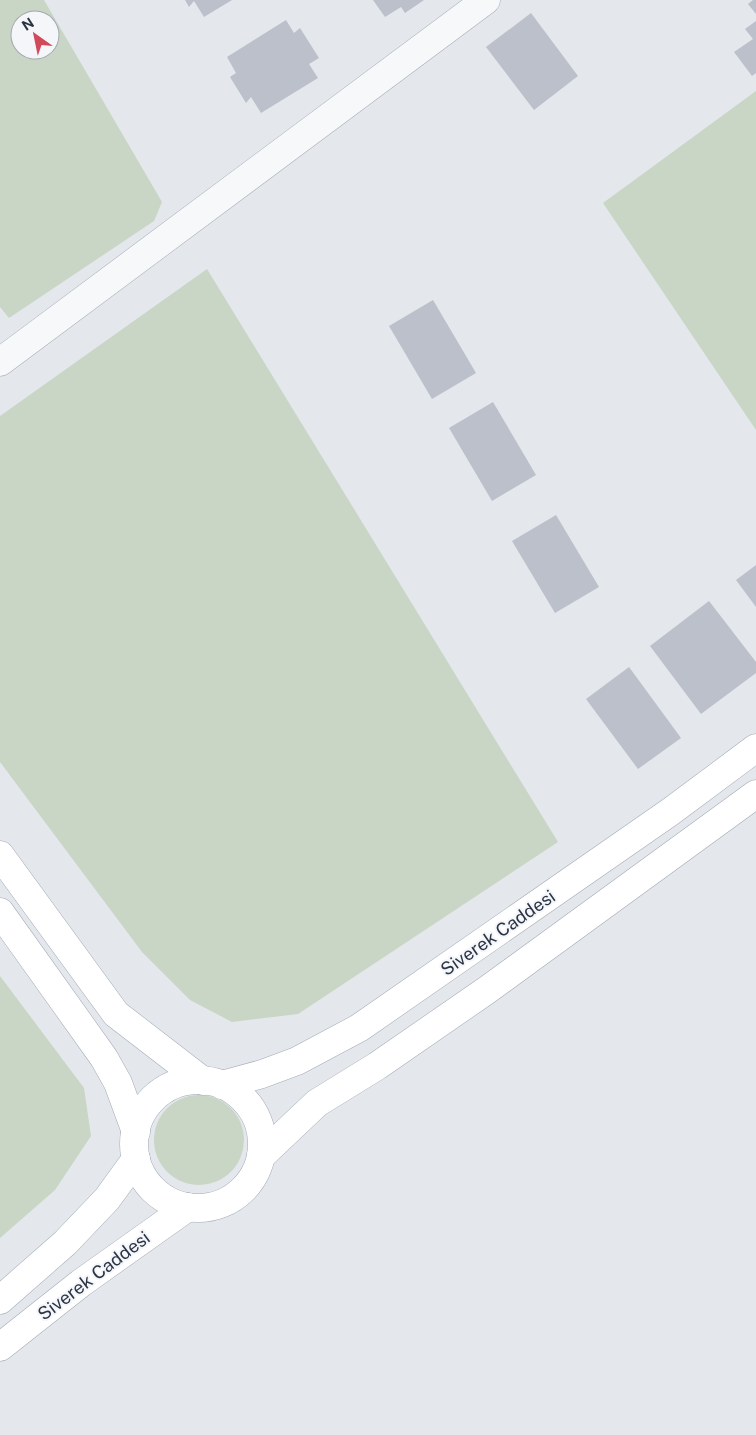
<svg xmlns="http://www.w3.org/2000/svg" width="756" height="1435" font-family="'Public Sans',sans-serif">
  <rect width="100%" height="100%" fill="#e4e7ec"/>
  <g fill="#c9d6c5" fill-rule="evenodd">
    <path d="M0,0h44l118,202 -8,19 -145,97 -9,-11zM20,20h30v30h-30z"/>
    <path d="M756,91v339l-153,-227z"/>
    <path d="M207,269l351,573 -260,172 -66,8 -42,-22 -48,-48 -142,-190v-346z"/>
    <path d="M0,976l84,112 7,48 -36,54 -55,48z"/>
    <circle cx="199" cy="1140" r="45"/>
  </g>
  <g fill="#bbc0ca">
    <path d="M185,0h47l-28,17 -10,-16 -5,6z"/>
    <path d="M373,0h51l-19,13 -4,-6 -16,10z"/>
    <path d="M753,0h3v14l-8,-10z"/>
    <path d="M531,13l47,63 -44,34 -48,-63z"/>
    <path d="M286,20l8,13 6,-5 19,30 -10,6 9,14 -57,35 -10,-16 -5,6 -16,-26 6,-4 -9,-16z"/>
    <path d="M756,21v52l-4,3 -18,-24 19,-13 -8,-10z"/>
    <path d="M433,300l43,73 -44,26 -43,-73z"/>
    <path d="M493,402l43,73 -44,26 -43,-73z"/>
    <path d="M556,515l43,72 -44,26 -43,-72z"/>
    <path d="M756,565v42l-20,-27z"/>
    <path d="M709,601l47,61v11l-55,41 -51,-68z"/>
    <path d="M629,667l52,71 -43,31 -52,-70z"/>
  </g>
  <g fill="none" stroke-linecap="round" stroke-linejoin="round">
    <defs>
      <path id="minor" d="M0,362l486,-362"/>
      <g id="major">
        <path d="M0,855l116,159 87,67"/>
        <path d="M0,912l104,146 14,25 18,49"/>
        <circle cx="198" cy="1144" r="64"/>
        <path d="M222,1085l40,-11 35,-13 62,-33 311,-216 86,-64"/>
        <path d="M261,1156l56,-53 60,-37 110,-76 269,-196"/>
        <path d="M0,1300l65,-57 42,-44 29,-40"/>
        <path d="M0,1347l81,-64 107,-76"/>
      </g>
    </defs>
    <use href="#minor" stroke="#a9aeb7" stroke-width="29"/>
    <use href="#major" stroke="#a3abb8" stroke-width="29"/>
    <use href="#minor" stroke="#f7f8fa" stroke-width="28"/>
    <use href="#major" stroke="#fff" stroke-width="28"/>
  </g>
  <g text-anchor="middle" stroke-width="4" stroke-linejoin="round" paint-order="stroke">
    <g font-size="18" fill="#2b3445" stroke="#f4f6f9">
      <text transform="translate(498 933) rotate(-35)" y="6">Siverek Caddesi</text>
      <text transform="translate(94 1276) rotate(-37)" y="6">Siverek Caddesi</text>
    </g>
  </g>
  <g transform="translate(35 35) rotate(327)"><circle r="24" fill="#f4f6f9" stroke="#a4a8b1"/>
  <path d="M0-4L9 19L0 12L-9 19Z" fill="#d1495b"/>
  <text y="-8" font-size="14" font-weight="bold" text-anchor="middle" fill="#2b3445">N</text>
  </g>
</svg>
